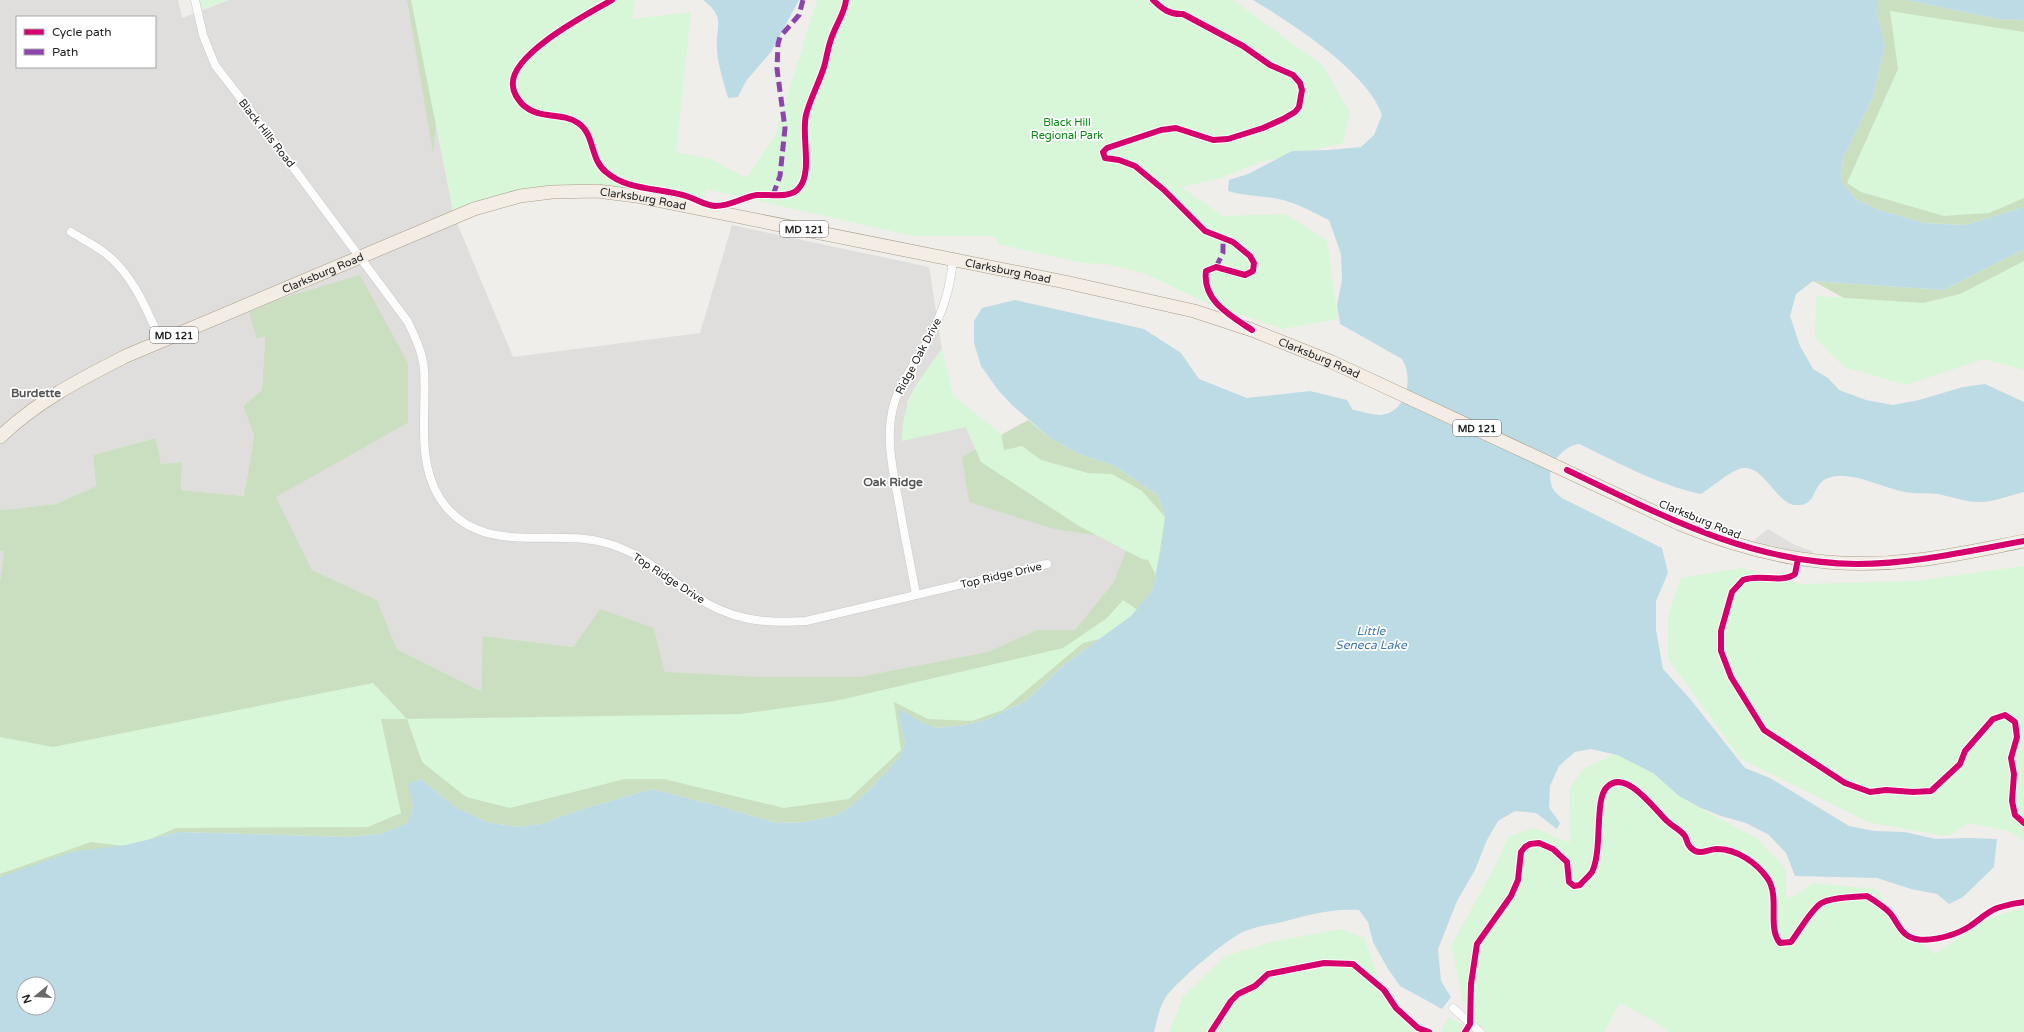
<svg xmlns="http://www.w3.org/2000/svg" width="2024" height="1032" font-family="'Varela Round',sans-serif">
  <rect width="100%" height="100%" fill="#f0eeea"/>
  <g fill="#dfdedc" fill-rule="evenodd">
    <path d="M0,0h178l4,18 47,-18h182l43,216 59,141 187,-24 32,-108 197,42 13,82 -27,38 -8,15 59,25 15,35 161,97 -79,89 -228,53 -170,-29 -11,-44 -81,19 -89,-11 -3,55 -84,-42 -20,-49 -65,-30 -37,-73 133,-74 -106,-129 -29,7 -16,38 8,-2 -3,53 -19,16 11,30 -10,60 -63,-6 1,-28 -21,2 -5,-26 -63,17 3,31 -40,18 -53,6 -3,-1zM17,17h138v50h-138z"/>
    <path d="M0,551l4,1 -4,30z"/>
  </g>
  <g fill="#cadfbf">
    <path d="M407,0h31l3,75 -8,78z"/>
    <path d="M1877,0h30l91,19 26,1v187l-59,18 -41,-2 -45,-13 -22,-10 -16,-19 2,-23 30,-61 12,-52 -8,-31z"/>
    <path d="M2024,249v48l-46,-3 -74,14 -49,-4 -42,-23 131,9z"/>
    <path d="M360,275l48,88v60l-132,74 36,73 65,30 20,49 84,42 2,-55 90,11 27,-38 54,19 11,44 95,5h100l128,-25 49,-22h38l39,-48 16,-42 -76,-11 -85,-27 -7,-45 66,-37 22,18 29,16 34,11 45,30 7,22 -4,32 -9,42 -21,25 -66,48 -39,37 -40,19 -20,5 -30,3 -37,-10 6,25 -6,15 -28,30 -21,19 -16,9 -29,6 -29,1 -50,-15 -74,-19 -72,21 -39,14 -24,3 -30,-5 -32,-15 -34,-28 -12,5 4,22 -4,17 -29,11 -30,3 -171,-5 -179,45v-295l4,-30 -4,-1v-42l3,1 53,-6 40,-18 -3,-31 63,-17 5,26 21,-2 -1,28 63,6 10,-60 -11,-30 19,-16 3,-53 -8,2 -8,-26 24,-12z"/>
  </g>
  <g fill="#d8f6d8">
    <path d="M198,0h31l-29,10z"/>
    <path d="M411,0h224l-3,19 59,-7 -15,140 35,7 35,19 29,-42 42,-136h416l89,65 28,47 -7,31 -82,19 -43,17 -37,8 42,29 62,-2 42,27 11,78 -56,10 -73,-25 -63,-30 -40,-10 -24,-1 -84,-19 -1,-6 -7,-2h-77l-207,-47 -2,12 -68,-12 -49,-6v6l-133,27z"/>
    <path d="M1890,11l134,21v166l-35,15 -45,3 -83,-24 -14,-9 51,-114z"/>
    <path d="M2024,261v109l-40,-11 -78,26 -62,-18 -29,-29 1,-42 107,7 37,-9z"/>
    <path d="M942,349l11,46 48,39 3,16 18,-4 19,14 47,13 24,1 30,17 23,26 -9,58 -8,-15 -6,-1 -63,-33 -98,-64 -15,-35 -64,14c0,-42 17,-60 40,-92z"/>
    <path d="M2024,566v276l-15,-11 -40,-8 -19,12 -6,1 -76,-14 -127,-63 -73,-100v-43l13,-38 60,-10 61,16 114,-3z"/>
    <path d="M1123,600l31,21v5l-71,17 -80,67 -31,11 -44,-2 -34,-17 7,48 -52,49 -65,9 -120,-29h-39l-115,29 -44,-11 -44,-35 -15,-43h-26l20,94 -33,14 -192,1 -44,19 -41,-5 -91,32v-137l53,10 320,-64 34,36 333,-5 95,-13 228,-53 44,-30z"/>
    <path d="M1615,754l23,7 47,39 73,39 28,30v28h8l18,-14 64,6 29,43 30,22 53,-35 33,-11 3,1v123h-355l-14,-10 -35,-19 -16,29h-126l-15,-31 -12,-55 44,-80 13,-29 26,-9 36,15 -1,-53 14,-21z"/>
    <path d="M1341,929l23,9 15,42 38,50 4,2h-252l14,-35 42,-41 46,-14z"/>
    <path d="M1448,1017l28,15h-35z"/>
  </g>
  <path fill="#e0dfde" d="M1768,529l25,15 19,7v2l-17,-2 -42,-10z"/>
  <g fill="#bddbe4" fill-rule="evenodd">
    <path d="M703,0h96l-28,52 -25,29 -8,16 -10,1c-4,-15 -10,-32 -11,-48 -2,-24 10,-32 -14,-50z"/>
    <path d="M1253,0h624v14l8,31 -12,52 -30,61 -2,23 16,19 22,10 45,13 41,2 59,-18v42l-80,41 -131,-9 -17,13 -6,22 10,30 13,23 15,9 11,12 27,10 27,5 26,-5 44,-13 22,-3 39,18v90c-13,3 -28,9 -41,10 -16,1 -30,-5 -45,-8 -11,-1 -22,0 -33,-2 -20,-4 -41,-15 -61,-16 -39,-2 -20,31 -49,29 -20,-2 -32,-44 -56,-36 -11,4 -27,18 -38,25 -43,-9 -82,-31 -122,-50 -16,2 -33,22 -28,39 1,7 6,11 11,15l100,50 6,25 -12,28v29l7,39 28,31 54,68 25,10 79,48 25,5 30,1 32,7 31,-1 30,1 -3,28 -31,30 -14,7 -12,-10 -26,-5 -34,-11 -82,-2 -9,-23 -17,-18 -23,-12 -25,-7 -20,-8 -22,-12 -26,-23 -36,-18 -26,-6 -16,3 -16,14 -9,20 -1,22 11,15 -3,6 -21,-16 -21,-2 -17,10 -11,19 -12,30 -18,31 -19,48 3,32 10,16 -9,12 -42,-23 -12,-17 -15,-27 -5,-20 -9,-12c-28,-2 -54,6 -81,13 -11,2 -22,4 -33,8 -16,6 -69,51 -79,66 -7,10 -9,24 -12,35h-1154v-155l71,-25 55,-7 53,-13 171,5 30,-3 28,-11 5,-17 -5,-22 13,-5 34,28 32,15 30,5 24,-3 39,-14 72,-21 74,19 50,15 29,-1 29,-6 16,-9 21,-19 28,-30 6,-15 -6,-25 2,-9 19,13 16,6 30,-3 20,-5 40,-19 39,-37 66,-48 21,-25 9,-42 4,-32 -7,-22 -45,-30 -34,-11 -29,-16 -37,-32 -15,-16 -17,-24 -7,-23v-22l8,-13 33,-8 129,29 37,24 18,26 48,19 63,-7 37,9 6,10c8,1 19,5 27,5 27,-2 34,-37 22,-56l-62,-35 -3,-19 5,-25 -1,-26 -12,-34c-13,-6 -28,-15 -43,-19 -19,-6 -39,-4 -58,-10l1,-11 19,-6 44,-23 37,-1 32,-3 13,-12 8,-20c-14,-43 -91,-92 -129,-115zM24,984h24v24h-24z"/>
    <path d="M1907,0h117v20l-26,-1z"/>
  </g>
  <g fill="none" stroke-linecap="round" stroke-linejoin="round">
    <defs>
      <g id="street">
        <path d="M195,0l8,35 12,30 60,78 133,179c7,15 15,31 16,48 3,42 -8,89 15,127 39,62 111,30 167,46 34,9 59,33 88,52 35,25 70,29 112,26l241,-57"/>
        <path d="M71,232c11,7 24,13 34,21 29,23 41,56 56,88"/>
        <path d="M916,595c-5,-29 -11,-57 -16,-86 -6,-34 -16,-71 -6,-105 7,-24 23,-43 34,-64 15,-28 22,-50 25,-81"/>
        <path d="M1453,1008l27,24"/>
      </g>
      <g id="primary">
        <path id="s1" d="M0,437c37,-36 81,-58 126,-81l348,-147 46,-13 32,-4 45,-1 39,5 429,86 129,29 58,19 80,32 348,162c78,32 153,47 237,36 36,-4 71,-12 107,-19"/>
      </g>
    </defs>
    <use href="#street" stroke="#c9c8c6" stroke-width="9"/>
    <use href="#primary" stroke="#a79c86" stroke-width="14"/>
    <use href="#street" stroke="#fdfcfc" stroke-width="8"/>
    <use href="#primary" stroke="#f3ede6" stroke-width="13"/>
    <g stroke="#8e44ad" stroke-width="5" stroke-dasharray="10 5" stroke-linecap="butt">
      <path d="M773,195l7,-19 5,-48 -8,-59 1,-25 2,-7 19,-22 4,-15"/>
      <path d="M1216,267l7,-14v-17"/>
    </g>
    <defs>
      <g id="cycleway">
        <path d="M612,0c-23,13 -104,55 -99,86 0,7 5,13 9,18 18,17 38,7 56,19 17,11 12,37 28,49 23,20 56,15 83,25 9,3 16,8 26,9 17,0 27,-9 42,-11 12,-1 34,4 42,-7 14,-16 2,-53 7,-73 4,-16 13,-32 18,-48 3,-10 4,-22 9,-33 4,-11 12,-22 13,-34"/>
        <path d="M1153,0c9,9 17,15 30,14l60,32 27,19 23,10 7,8 2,7 -3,17 -4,5 -12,7 -20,9 -35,11 -15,1 -37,-12 -15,2 -54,18 -4,4 2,6 14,2 16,6 29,24 41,41 28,11 17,14 4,7 -1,8 -8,4 -29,-8 -10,4c-4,30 25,45 46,59"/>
        <path d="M1567,470c94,45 182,93 290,94 56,0 112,-13 167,-23"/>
        <path d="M1798,559l-3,15c-14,10 -36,-1 -52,6l-11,12 -11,39v20l10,26 33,53 81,53 25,9 16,-2 27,2 18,-1 29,-27 5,-13 28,-32 12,-4 10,7 2,15 -6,21 3,16 -2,27 3,14 9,8"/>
        <path d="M1211,1032l20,-31 7,-7 17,-8 13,-12 56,-11 29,1 31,26 12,18 22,20 11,4"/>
        <path d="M1465,1032l5,-8 1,-40 6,-40 34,-48 7,-16 3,-28 4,-5 5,-3 9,-1 14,6 14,13 2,20 5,4 6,-1c3,-4 9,-9 12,-13 11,-22 2,-73 15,-85 19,-19 48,23 60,34 6,6 13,8 18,15 2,4 2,8 5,11 9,10 17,2 27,2 20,0 40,14 51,30 12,19 -1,49 12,64l11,-1c9,-12 18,-29 29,-38 9,-7 36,-7 47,-8 8,5 16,10 22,16 7,7 10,19 19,24 15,9 45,0 59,-8 10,-6 18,-15 30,-20 9,-3 18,-5 27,-6"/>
      </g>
    </defs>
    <use href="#cycleway" stroke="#fff" stroke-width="8"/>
    <use href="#cycleway" stroke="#d6006c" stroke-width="6"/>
  </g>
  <g text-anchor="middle" stroke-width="3.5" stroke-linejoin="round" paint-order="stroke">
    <g fill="#fff" stroke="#646464" stroke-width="1">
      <rect x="780" y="221" width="48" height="16" rx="3"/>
      <rect x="150" y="327" width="48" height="16" rx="3"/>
      <rect x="1453" y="420" width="48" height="16" rx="3"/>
    </g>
    <g font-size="10" font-weight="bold" fill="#222">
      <text x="804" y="233">MD 121</text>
      <text x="174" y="339">MD 121</text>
      <text x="1477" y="432">MD 121</text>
    </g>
    <g font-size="11" fill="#078813" stroke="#fff">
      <text x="1067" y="126">Black Hill<tspan x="1067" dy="13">Regional Park</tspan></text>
    </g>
    <g font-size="11" fill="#222" stroke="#fff">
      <text transform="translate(267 133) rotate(52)" y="4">Black Hills Road</text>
      <text dy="4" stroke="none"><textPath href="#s1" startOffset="700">Clarksburg Road</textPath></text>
      <text dy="4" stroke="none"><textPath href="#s1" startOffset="1072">Clarksburg Road</textPath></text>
      <text dy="4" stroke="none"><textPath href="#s1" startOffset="364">Clarksburg Road</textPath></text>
      <text transform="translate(918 356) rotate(-62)" y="4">Ridge Oak Drive</text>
      <text dy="4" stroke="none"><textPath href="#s1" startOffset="1396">Clarksburg Road</textPath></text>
      <text transform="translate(1700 519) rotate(22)" y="4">Clarksburg Road</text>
      <text transform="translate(1001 575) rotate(-13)" y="4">Top Ridge Drive</text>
      <text transform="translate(669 578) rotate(33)" y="4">Top Ridge Drive</text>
    </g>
    <g font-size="12" font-weight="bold" fill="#555" stroke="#fff">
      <text x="36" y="397">Burdette</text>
      <text x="893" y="486">Oak Ridge</text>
    </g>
    <g font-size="12" font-style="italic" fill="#457aaf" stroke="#fff">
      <text x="1371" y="635">Little<tspan x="1371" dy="14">Seneca Lake</tspan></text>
    </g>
  </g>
  <rect x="16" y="16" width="140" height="52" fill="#ffffff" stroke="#a7a7a7"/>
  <rect x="24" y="29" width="20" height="6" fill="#d6006c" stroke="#a7a7a7"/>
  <text x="52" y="36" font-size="12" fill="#222222">Cycle path</text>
  <rect x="24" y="49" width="20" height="6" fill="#8e44ad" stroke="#a7a7a7"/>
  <text x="52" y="56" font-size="12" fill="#222222">Path</text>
  <g transform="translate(36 996) rotate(252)"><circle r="19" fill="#ffffff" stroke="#a7a7a7"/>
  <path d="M0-3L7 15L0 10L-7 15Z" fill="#6a6968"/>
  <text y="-6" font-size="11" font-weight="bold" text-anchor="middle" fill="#222222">N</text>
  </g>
</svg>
